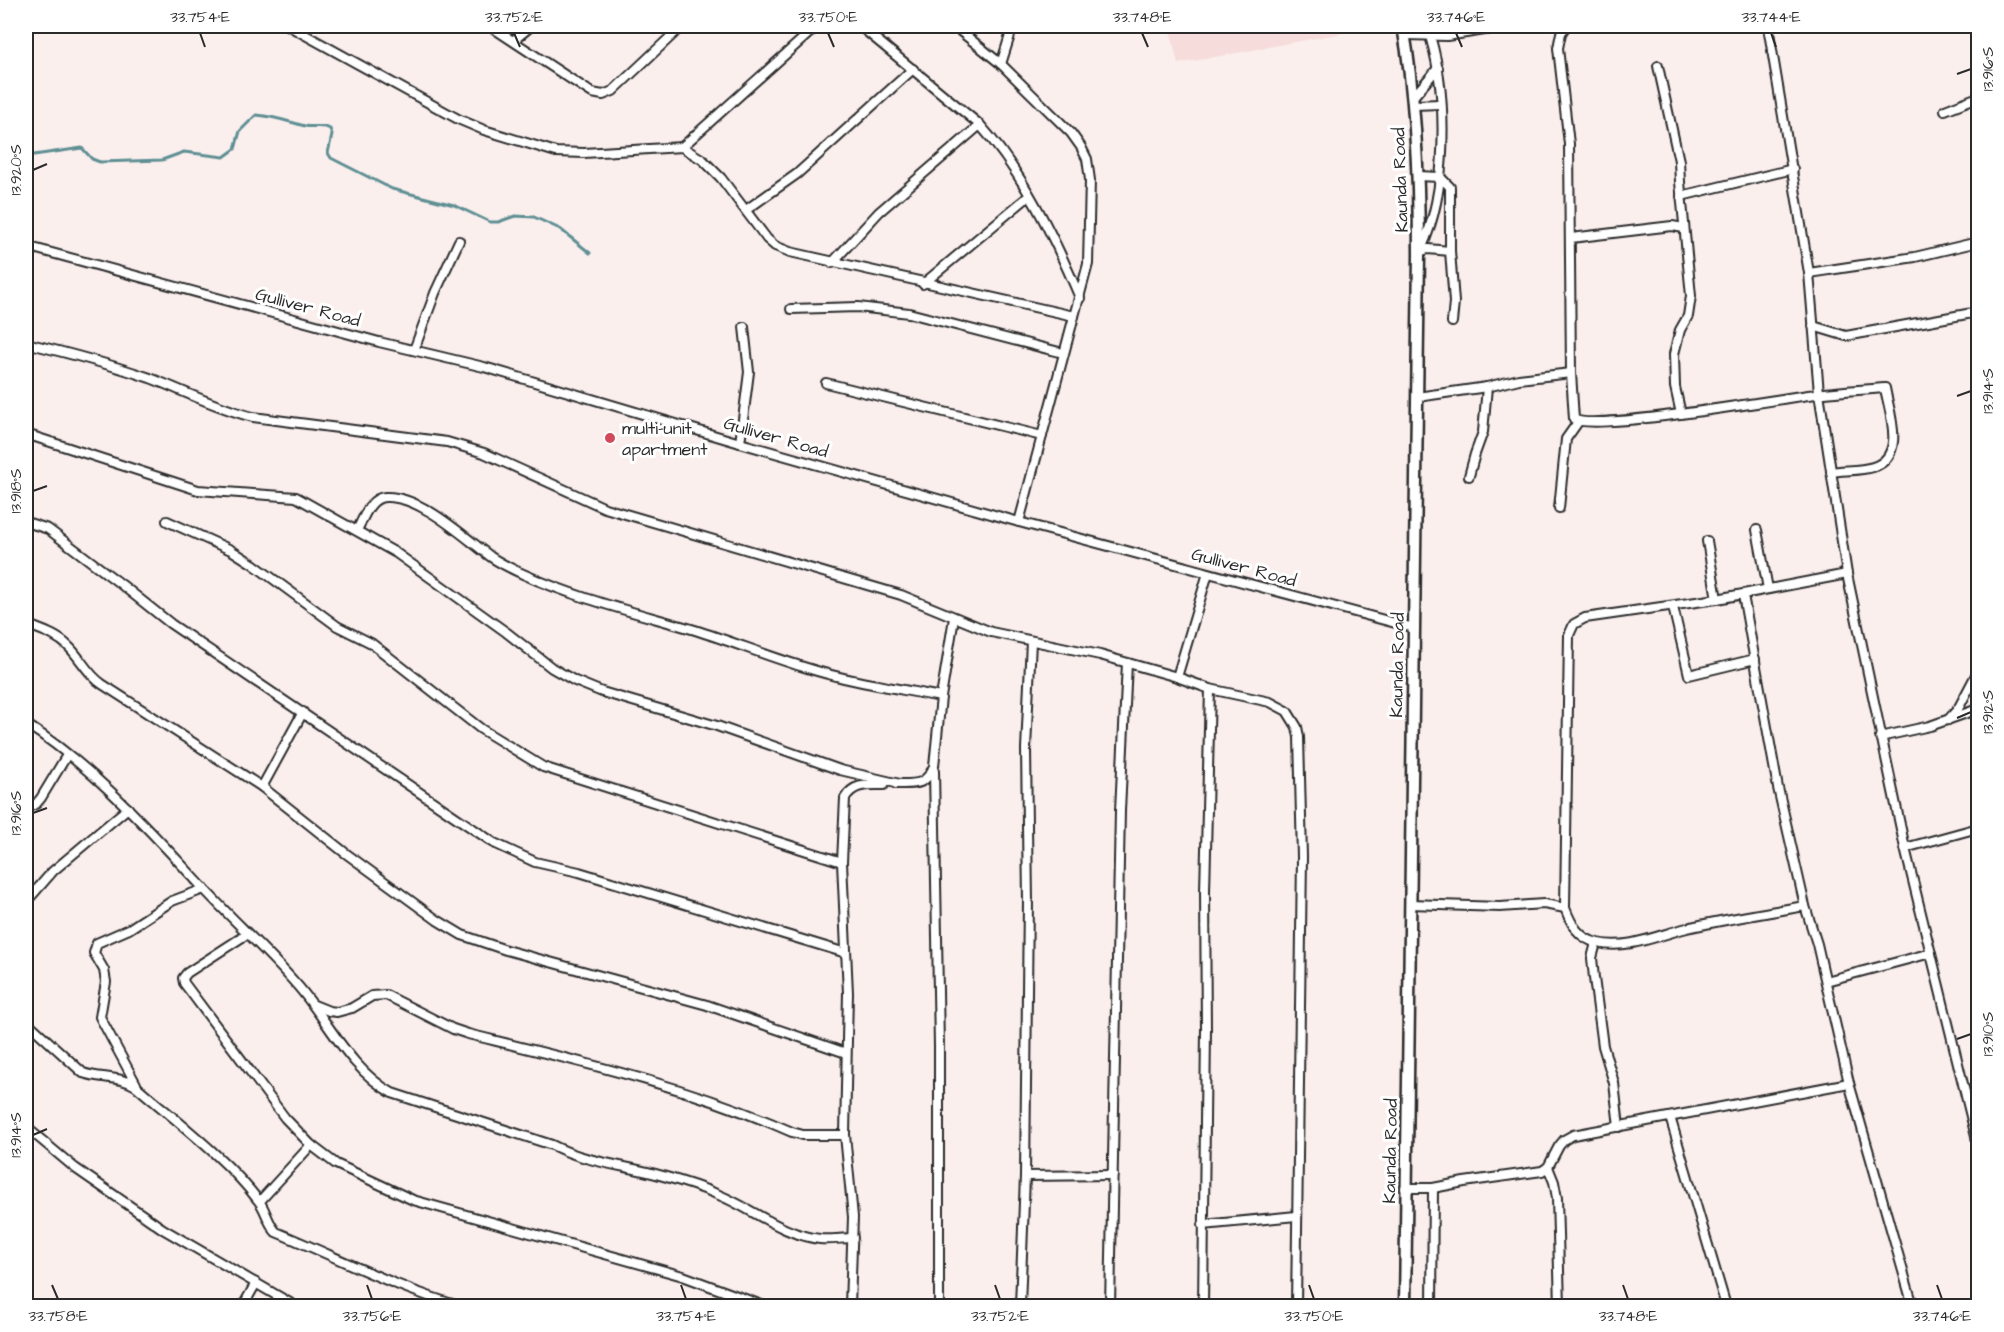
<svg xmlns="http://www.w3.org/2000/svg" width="2004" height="1332" font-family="'Architects Daughter',sans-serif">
  <rect width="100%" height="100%" fill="#fbefee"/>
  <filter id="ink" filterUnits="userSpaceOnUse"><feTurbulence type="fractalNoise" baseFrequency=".0167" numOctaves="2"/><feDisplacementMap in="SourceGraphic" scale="12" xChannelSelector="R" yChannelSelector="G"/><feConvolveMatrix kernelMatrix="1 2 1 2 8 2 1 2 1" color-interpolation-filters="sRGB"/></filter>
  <g filter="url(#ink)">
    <path fill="#f6dcda" d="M1169,26h183l2,5 -176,33z"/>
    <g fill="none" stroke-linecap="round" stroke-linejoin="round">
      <path stroke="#5e8f93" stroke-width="3" d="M26,154l8,1 48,-7 10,11 8,3 62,-2 22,-8 40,5 11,-8 5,-18 16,-16c18,1 32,7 49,11 9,2 16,-2 25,3l2,6 -4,18 3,5 61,31 62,16 36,17h8l17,-6 19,1 26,12 30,24"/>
      <defs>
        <g id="minor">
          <path d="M289,26l169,93 26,11 72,22 28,1 98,-6 21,13 18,18 46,61 8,7 15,6 284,64"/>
          <path d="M490,26l102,67 11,2 10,-4 69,-65"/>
          <path d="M860,26l120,99c43,48 75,114 100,173"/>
          <path d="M954,26l47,38 70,69 10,14 6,12 3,21 -2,84 -69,258"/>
          <path d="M1566,26l-5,7 -3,15 11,96 2,229 3,46c18,13 208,-21 242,-25 23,-3 46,-4 69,-6 4,24 22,68 -12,79 -13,4 -29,3 -42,5"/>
          <path d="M1768,26l41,247 10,120 28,181 58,274 73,297"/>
          <path d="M1405,35l42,1 63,-10"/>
          <path d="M514,40l17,-14"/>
          <path d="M1001,64l12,-38"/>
          <path d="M1658,66l21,95 1,21 11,114 -3,20 -8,14 -6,24 1,33 6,27"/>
          <path d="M1413,97l25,-29"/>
          <path d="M1414,105l26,-1"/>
          <path d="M1945,110l33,-13"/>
          <path d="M682,147l135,-121"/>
          <path d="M1418,176l22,1 10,10v64l4,51 -2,20"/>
          <path d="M1681,196l112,-27"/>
          <path d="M746,210l51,-36 116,-105"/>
          <path d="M1571,238l101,-12 12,2"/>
          <path d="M26,246l353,96 105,25 256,76 279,79 395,106"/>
          <path d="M1421,249c27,-56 27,-153 9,-213"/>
          <path d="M1419,252l9,-3 22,2"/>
          <path d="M832,263l47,-51 101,-87"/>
          <path d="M1809,273l106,-16 63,-15"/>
          <path d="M923,284l106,-88"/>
          <path d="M791,309l67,-2 51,6 154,40"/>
          <path d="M1813,326l33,10 132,-24"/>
          <path d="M26,343c42,10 83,21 124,35 34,13 67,30 103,39l194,25 17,5 20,6 121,55 296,87 90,37 109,23 77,22 33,12 60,13 17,9 10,16 2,10 3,120 -6,449"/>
          <path d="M414,350l21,-57 24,-52"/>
          <path d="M826,383l216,53"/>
          <path d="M1417,397l70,-10 32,-8 52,-6"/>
          <path d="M26,434l172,56 98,7 100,56 110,79 46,36 23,13 27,11 115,34 123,44 60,14"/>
          <path d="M740,443l9,-71 -5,-45"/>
          <path d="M1469,476l6,-22 8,-22 4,-45"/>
          <path d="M1559,508l7,-69 12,-17"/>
          <path d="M167,521l64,29 22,14 84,62 34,17 110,86 62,38 299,95"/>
          <path d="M26,522l22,7 74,56 49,39 323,219 41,19 44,10 267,81"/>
          <path d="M357,530c7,-12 12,-32 28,-33 35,-2 79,40 106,60 9,6 21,12 32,17 55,25 115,39 172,56 38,12 75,27 112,38 44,14 89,20 134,29"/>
          <path d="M1757,530l11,59"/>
          <path d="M1707,541l10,58"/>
          <path d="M1743,595l35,193 27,118 12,38 32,139 64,223"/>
          <path d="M1673,607l16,68 66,-16"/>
          <path d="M26,624c14,6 30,10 42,22 13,12 19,28 34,38l160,103 82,65 93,68 25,15 44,15 201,55 139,48"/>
          <path d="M1177,677l31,-104"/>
          <path d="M1948,720l10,-11 20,-38"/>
          <path d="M26,724c69,44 124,107 179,166 30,32 63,62 92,95 31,35 52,84 95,108l160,52c35,18 73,20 111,31 18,5 38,11 56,19 34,14 64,40 101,44 11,1 22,-1 33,-1"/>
          <path d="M1880,737l50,-11 48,-17"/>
          <path d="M934,771l5,275v260"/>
          <path d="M896,784c19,0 30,2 38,-18l7,-69 13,-79"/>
          <path d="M262,787l41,-75"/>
          <path d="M26,808l10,-4 5,-6 26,-43"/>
          <path d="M1905,848l73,-20"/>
          <path d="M26,902l27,-31 75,-63"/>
          <path d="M1410,904l90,3 44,-3 21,4"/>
          <path d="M1805,906c-39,7 -79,13 -118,22 -28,7 -60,22 -89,15 -19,-4 -27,-19 -33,-35l4,-273 5,-11 11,-6 132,-19 130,-25"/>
          <path d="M247,934l-60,39 -4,5 1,5 101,135 26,27 25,19 77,36 270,76 81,30"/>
          <path d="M1596,943l-4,15 2,20 9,68 11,37 5,44"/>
          <path d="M1826,981l105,-28"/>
          <path d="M314,1005l15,6 8,1 15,-4 20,-12 14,-1 67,34 15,5c110,27 220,52 324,98l11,3h42"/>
          <path d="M26,1021l57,52c18,6 37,3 53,13 40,35 90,72 122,114 8,9 9,22 18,32 61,25 120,56 183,74"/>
          <path d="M136,1084l-36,-67 6,-35 -2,-12 -10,-17 3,-10 32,-14 43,-28 32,-12"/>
          <path d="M1670,1117l56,189"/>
          <path d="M26,1127l49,41 88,61 132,77"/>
          <path d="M1548,1167l6,15 3,16 3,108"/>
          <path d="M1025,1176l88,-1"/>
          <path d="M1405,1188h28l31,-6 78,-11 6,-4 11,-21 5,-6 9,-5 276,-52"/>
          <path d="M260,1201l51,-56"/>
          <path d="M1203,1225l93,-9"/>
          <path d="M243,1306l13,-23"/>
          <path d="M850,1306l3,-89 -8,-82 3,-142 -6,-131 3,-64c9,-15 23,-13 39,-13"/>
          <path d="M1020,1306l5,-130 3,-275 -2,-152 5,-108"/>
          <path d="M1110,1306l10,-495 7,-148"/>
          <path d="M1203,1306l3,-277 -1,-138 5,-202"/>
          <path d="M1432,1306l1,-118"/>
          <path d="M1897,1306l15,-3"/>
        </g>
        <path id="secondary" d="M1403,26c13,75 16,152 16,228l-14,1052"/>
      </defs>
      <use href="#minor" stroke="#2b2b2b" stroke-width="12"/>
      <use href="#secondary" stroke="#2b2b2b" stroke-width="15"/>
      <use href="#minor" stroke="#fff" stroke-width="8"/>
      <use href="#secondary" stroke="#fff" stroke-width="10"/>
    </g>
  </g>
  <path fill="none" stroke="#2b2b2b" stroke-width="2" d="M200,33l5,14M514,33l6,14M828,33l6,14M1142,33l6,14M1456,33l6,14M1771,33l5,14M1957,74l14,-5M33,170l14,-6M1957,396l14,-5M33,491l14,-5M1957,718l14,-6M33,813l14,-5M1957,1039l14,-5M33,1135l14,-6M52,1285l6,14M367,1285l5,14M681,1285l5,14M995,1285l5,14M1309,1285l5,14M1623,1285l5,14M1937,1285l5,14"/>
  <circle fill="#d1495b" stroke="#fff" stroke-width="2" cx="610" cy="438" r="6"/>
  <g text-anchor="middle" stroke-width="6" stroke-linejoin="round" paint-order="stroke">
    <g font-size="18" fill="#2b2b2b" stroke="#fff">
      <text transform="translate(1400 180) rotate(-92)" y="6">Kaunda Road</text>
      <text transform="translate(308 307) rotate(15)" y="6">Gulliver Road</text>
      <text transform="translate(776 437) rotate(16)" y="6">Gulliver Road</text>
      <text transform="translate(1244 567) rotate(15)" y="6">Gulliver Road</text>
      <text transform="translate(1397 665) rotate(-89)" y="6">Kaunda Road</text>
      <text transform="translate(1390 1151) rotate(-89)" y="6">Kaunda Road</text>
    </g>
    <g font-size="18" fill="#2b2b2b" stroke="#fff" text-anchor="start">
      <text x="622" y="434">multi-unit<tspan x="622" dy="21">apartment</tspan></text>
    </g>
  </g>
  <rect width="2004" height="1332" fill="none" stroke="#fff" stroke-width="66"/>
  <rect x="33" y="33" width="1938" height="1266" fill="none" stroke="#2b2b2b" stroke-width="2"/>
  <g font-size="15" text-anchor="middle" fill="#2b2b2b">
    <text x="200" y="22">33.754°E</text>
    <text x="514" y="22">33.752°E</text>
    <text x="828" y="22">33.750°E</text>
    <text x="1142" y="22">33.748°E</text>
    <text x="1456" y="22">33.746°E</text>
    <text x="1771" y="22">33.744°E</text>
    <text transform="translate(1988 69) rotate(-90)" y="5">13.916°S</text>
    <text transform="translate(16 170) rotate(-90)" y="5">13.920°S</text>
    <text transform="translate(1988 391) rotate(-90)" y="5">13.914°S</text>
    <text transform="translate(16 491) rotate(-90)" y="5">13.918°S</text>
    <text transform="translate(1988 712) rotate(-90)" y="5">13.912°S</text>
    <text transform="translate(16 813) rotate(-90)" y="5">13.916°S</text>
    <text transform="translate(1988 1034) rotate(-90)" y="5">13.910°S</text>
    <text transform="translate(16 1135) rotate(-90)" y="5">13.914°S</text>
    <text x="58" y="1321">33.758°E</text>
    <text x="372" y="1321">33.756°E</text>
    <text x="686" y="1321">33.754°E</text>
    <text x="1000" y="1321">33.752°E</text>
    <text x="1314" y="1321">33.750°E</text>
    <text x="1628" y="1321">33.748°E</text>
    <text x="1942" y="1321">33.746°E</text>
  </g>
</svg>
